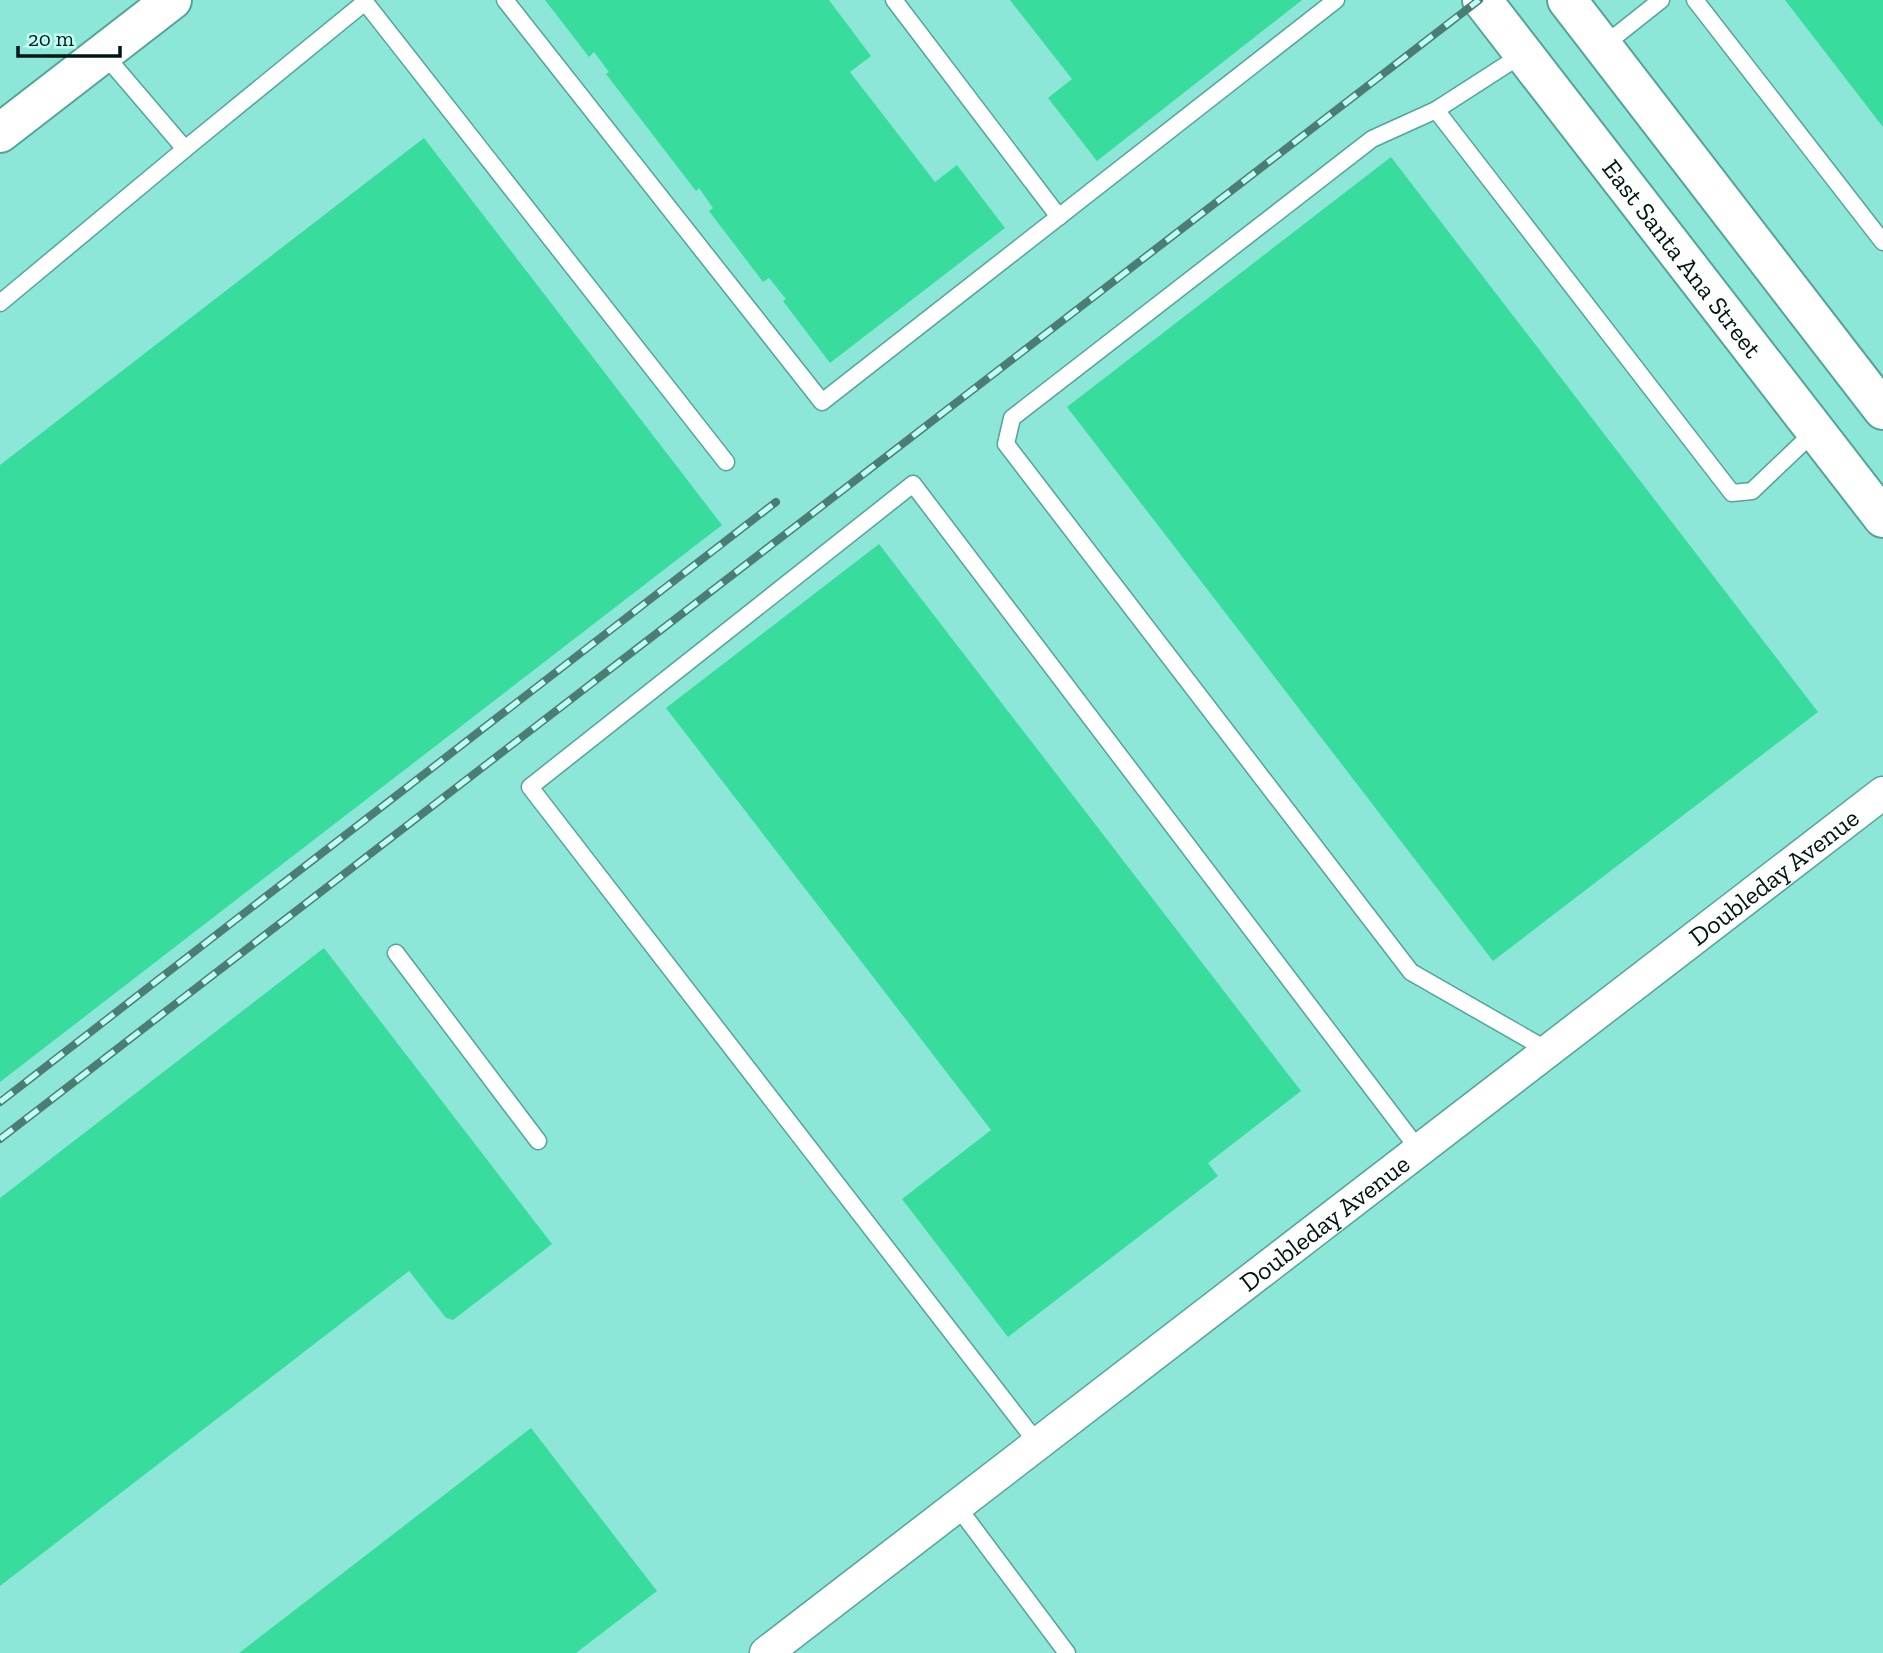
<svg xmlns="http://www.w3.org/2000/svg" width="1883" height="1653" font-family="'Zilla Slab',serif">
  <rect width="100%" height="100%" fill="#a4f5e6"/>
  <rect fill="#8de7d8" x="0" y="0" width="1883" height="1653"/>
  <g fill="#38dc9d">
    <path d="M545,0h284l42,56 -21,16 85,110 22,-17 48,63 -175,135 -47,-62 3,-2 -17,-21 -6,4 -54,-71 4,-3 -14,-20 -3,3 -90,-117 3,-2 -15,-20 -5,5z"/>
    <path d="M1010,0h292l-205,161 -49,-63 24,-19z"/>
    <path d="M1785,0h98v127z"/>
    <path d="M424,138l298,387 -722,557v-617z"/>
    <path d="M1391,157l427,555 -325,249 -426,-554z"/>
    <path d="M879,544l422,547 -93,72 10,13 -210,161 -106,-138 89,-69 -325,-422z"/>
    <path d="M324,948l228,296 -99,76 -7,-2 -37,-47 -409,315v-388z"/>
    <path d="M531,1428l126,163 -81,62h-337z"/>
  </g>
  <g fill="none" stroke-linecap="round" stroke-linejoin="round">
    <defs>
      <g id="service">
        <path d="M505,0l317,402 514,-402"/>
        <path d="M894,0l165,217"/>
        <path d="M1695,0l188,242"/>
        <path d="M1603,46l58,-46"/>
        <path d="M1523,54l-87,56 296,383 20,-2 64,-61"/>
        <path d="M1436,110l-64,29 -360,279 -6,26 405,528 138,79"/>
        <path d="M185,149l180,-147 361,460"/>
        <path d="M0,303l185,-154 -82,-96"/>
        <path d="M396,953l142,188"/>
        <path d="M1038,1444l-508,-657 383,-303 506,666"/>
        <path d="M957,1506l110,147"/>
      </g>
      <g id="minor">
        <path id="s1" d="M766,1653l1117,-860"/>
      </g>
      <g id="tertiary">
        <path id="s2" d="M1482,0l401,518"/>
        <path d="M1567,0l316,410"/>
        <path d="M0,133l172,-133"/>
      </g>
    </defs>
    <use href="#service" stroke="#54a497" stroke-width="19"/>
    <use href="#minor" stroke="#54a497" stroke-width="35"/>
    <use href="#tertiary" stroke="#54a497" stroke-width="42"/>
    <use href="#service" stroke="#fff" stroke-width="16"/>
    <use href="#minor" stroke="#fff" stroke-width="32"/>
    <use href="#tertiary" stroke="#fff" stroke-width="38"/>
    <defs>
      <g id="rail">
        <path d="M0,1102l776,-600"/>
        <path d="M0,1139l1479,-1139"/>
      </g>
    </defs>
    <use href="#rail" stroke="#4c7d75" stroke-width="8"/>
    <use href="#rail" stroke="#bffff3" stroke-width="5" stroke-dasharray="16" stroke-linecap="butt"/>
  </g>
  <g text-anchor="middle" stroke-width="7" stroke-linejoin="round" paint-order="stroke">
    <g font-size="26" fill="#001613" stroke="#bffff3">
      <text dy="9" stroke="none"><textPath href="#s2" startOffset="327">East Santa Ana Street</textPath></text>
      <text dy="9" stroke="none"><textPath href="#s1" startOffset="1272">Doubleday Avenue</textPath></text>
      <text dy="9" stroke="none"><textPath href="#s1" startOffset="705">Doubleday Avenue</textPath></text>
    </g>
  </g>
  <path d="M18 46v10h102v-10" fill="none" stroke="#001613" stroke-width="3.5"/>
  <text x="28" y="46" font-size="21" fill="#001613" stroke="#bffff3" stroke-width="5" paint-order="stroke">20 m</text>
</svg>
